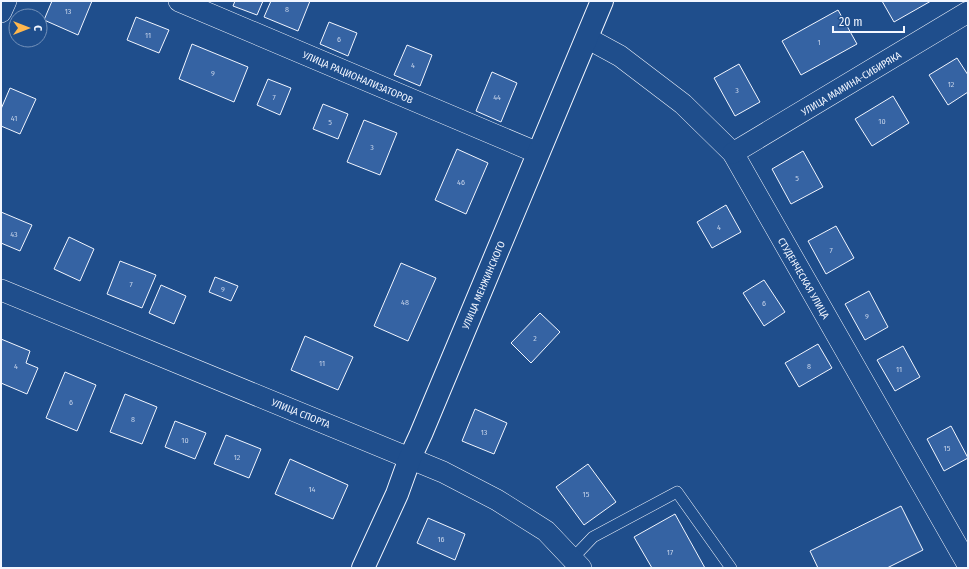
<svg xmlns="http://www.w3.org/2000/svg" width="969" height="569" font-family="'Fira Sans Condensed',sans-serif">
  <rect width="100%" height="100%" fill="#1f4e8c"/>
  <g fill="#3563a3" stroke="#f2f6ff">
    <path d="M52,1h40l-14,34 -34,-15z"/>
    <path d="M235,1h28l-6,14 -24,-9z"/>
    <path d="M271,1h39l-12,30 -34,-14z"/>
    <path d="M882,1h49l-37,21z"/>
    <path d="M838,10l19,34 -56,31 -19,-34z"/>
    <path d="M136,17l33,13 -10,23 -32,-13z"/>
    <path d="M329,22l28,11 -9,23 -28,-12z"/>
    <path d="M192,44l56,23 -14,35 -55,-23z"/>
    <path d="M407,45l25,10 -12,31 -26,-11z"/>
    <path d="M957,58l11,17v17l-20,13 -19,-30z"/>
    <path d="M739,64l21,38 -25,14 -21,-38z"/>
    <path d="M492,72l25,11 -16,39 -25,-11z"/>
    <path d="M268,79l23,9 -11,27 -23,-10z"/>
    <path d="M10,88l26,11 -16,35 -19,-8v-17z"/>
    <path d="M893,96l16,27 -37,23 -17,-27z"/>
    <path d="M323,104l25,10 -10,25 -25,-10z"/>
    <path d="M364,120l33,13 -17,42 -33,-13z"/>
    <path d="M457,149l31,14 -22,51 -31,-14z"/>
    <path d="M803,151l20,36 -32,17 -19,-35z"/>
    <path d="M726,205l15,27 -29,16 -15,-26z"/>
    <path d="M1,212l31,13 -12,26 -19,-8z"/>
    <path d="M836,226l18,32 -28,16 -18,-33z"/>
    <path d="M69,237l25,12 -14,32 -26,-12z"/>
    <path d="M120,261l36,14 -14,33 -35,-14z"/>
    <path d="M401,263l35,15 -28,63 -34,-15z"/>
    <path d="M215,277l23,9 -7,15 -22,-9z"/>
    <path d="M764,280l21,32 -21,14 -21,-33z"/>
    <path d="M161,285l25,11 -12,28 -25,-11z"/>
    <path d="M869,291l19,36 -23,13 -20,-36z"/>
    <path d="M540,313l20,19 -29,31 -20,-20z"/>
    <path d="M305,336l48,21 -15,33 -47,-20z"/>
    <path d="M1,339l29,12 -4,12 12,5 -11,26 -26,-11z"/>
    <path d="M818,344l14,24 -33,19 -14,-24z"/>
    <path d="M903,346l17,31 -25,14 -18,-31z"/>
    <path d="M65,372l31,13 -19,46 -31,-13z"/>
    <path d="M125,394l32,13 -15,37 -32,-12z"/>
    <path d="M475,409l32,14 -13,31 -32,-13z"/>
    <path d="M175,421l31,12 -11,26 -30,-12z"/>
    <path d="M951,426l17,32 -24,13 -17,-32z"/>
    <path d="M226,435l35,14 -12,29 -35,-14z"/>
    <path d="M290,459l58,26 -15,34 -58,-25z"/>
    <path d="M588,464l28,38 -32,23 -28,-38z"/>
    <path d="M901,506l22,44 -36,18h-69l-8,-17z"/>
    <path d="M675,514l30,54h-53l-18,-31z"/>
    <path d="M428,518l37,16 -10,26 -38,-17z"/>
  </g>
  <g fill="none" stroke-linecap="round" stroke-linejoin="round">
    <defs>
      <path id="lane" d="M573,558l20,-21 84,-45 54,76"/>
      <g id="street">
        <path d="M179,1l359,152"/>
        <path d="M1,12l5,-11"/>
        <path d="M587,38l33,18 63,48 50,49 235,412"/>
        <path d="M733,153l235,-141"/>
        <path d="M1,290l442,182 54,28 49,31 35,37"/>
      </g>
      <path id="secondary" d="M363,568l34,-74 13,-36 11,-24 181,-433"/>
    </defs>
    <use href="#lane" stroke="#f2f6ff" stroke-width="12"/>
    <use href="#street" stroke="#f2f6ff" stroke-width="22"/>
    <use href="#secondary" stroke="#f2f6ff" stroke-width="24"/>
    <use href="#lane" stroke="#1f4e8c" stroke-width="11"/>
    <use href="#street" stroke="#1f4e8c" stroke-width="21"/>
    <use href="#secondary" stroke="#1f4e8c" stroke-width="22"/>
  </g>
  <g text-anchor="middle" stroke-width="3" stroke-linejoin="round" paint-order="stroke">
    <g font-size="8" fill="#c3d1e8">
      <text x="287" y="12">8</text>
      <text x="68" y="14">13</text>
      <text x="148" y="38">11</text>
      <text x="339" y="42">6</text>
      <text x="819" y="45">1</text>
      <text x="413" y="68">4</text>
      <text x="213" y="76">9</text>
      <text x="951" y="87">12</text>
      <text x="737" y="93">3</text>
      <text x="274" y="100">7</text>
      <text x="497" y="100">44</text>
      <text x="14" y="121">41</text>
      <text x="882" y="124">10</text>
      <text x="330" y="125">5</text>
      <text x="372" y="150">3</text>
      <text x="797" y="181">5</text>
      <text x="461" y="185">46</text>
      <text x="719" y="230">4</text>
      <text x="14" y="237">43</text>
      <text x="831" y="253">7</text>
      <text x="131" y="287">7</text>
      <text x="223" y="292">9</text>
      <text x="405" y="305">48</text>
      <text x="764" y="306">6</text>
      <text x="867" y="319">9</text>
      <text x="535" y="341">2</text>
      <text x="322" y="366">11</text>
      <text x="16" y="369">4</text>
      <text x="809" y="369">8</text>
      <text x="899" y="372">11</text>
      <text x="71" y="405">6</text>
      <text x="133" y="422">8</text>
      <text x="484" y="435">13</text>
      <text x="185" y="443">10</text>
      <text x="947" y="451">15</text>
      <text x="237" y="460">12</text>
      <text x="312" y="492">14</text>
      <text x="586" y="497">15</text>
      <text x="441" y="542">16</text>
      <text x="670" y="555">17</text>
    </g>
    <g font-size="10" fill="#f2f6ff" stroke="#1f4e8c">
      <text transform="translate(358 77) rotate(23)" y="4">УЛИЦА РАЦИОНАЛИЗАТОРОВ</text>
      <text transform="translate(851 83) rotate(-31)" y="4">УЛИЦА МАМИНА-СИБИРЯКА</text>
      <text transform="translate(804 278) rotate(60)" y="4">СТУДЕНЧЕСКАЯ УЛИЦА</text>
      <text transform="translate(483 285) rotate(-67)" y="4">УЛИЦА МЕНЖИНСКОГО</text>
      <text transform="translate(301 413) rotate(22)" y="4">УЛИЦА СПОРТА</text>
    </g>
  </g>
  <rect width="969" height="569" fill="none" stroke="#f2f6ff" stroke-width="4"/>
  <g transform="translate(28 28) rotate(90)"><circle r="19" fill="#1f4e8c" stroke="#7391ba"/>
  <path d="M0-3L7 15L0 10L-7 15Z" fill="#ffb74d"/>
  <text y="-6" font-size="11" font-weight="bold" text-anchor="middle" fill="#f2f6ff">С</text>
  </g>
  <path d="M833 26v6h71v-6" fill="none" stroke="#f2f6ff" stroke-width="2"/>
  <text x="839" y="26" font-size="12" fill="#f2f6ff" stroke="#1f4e8c" stroke-width="3" paint-order="stroke">20 m</text>
</svg>
